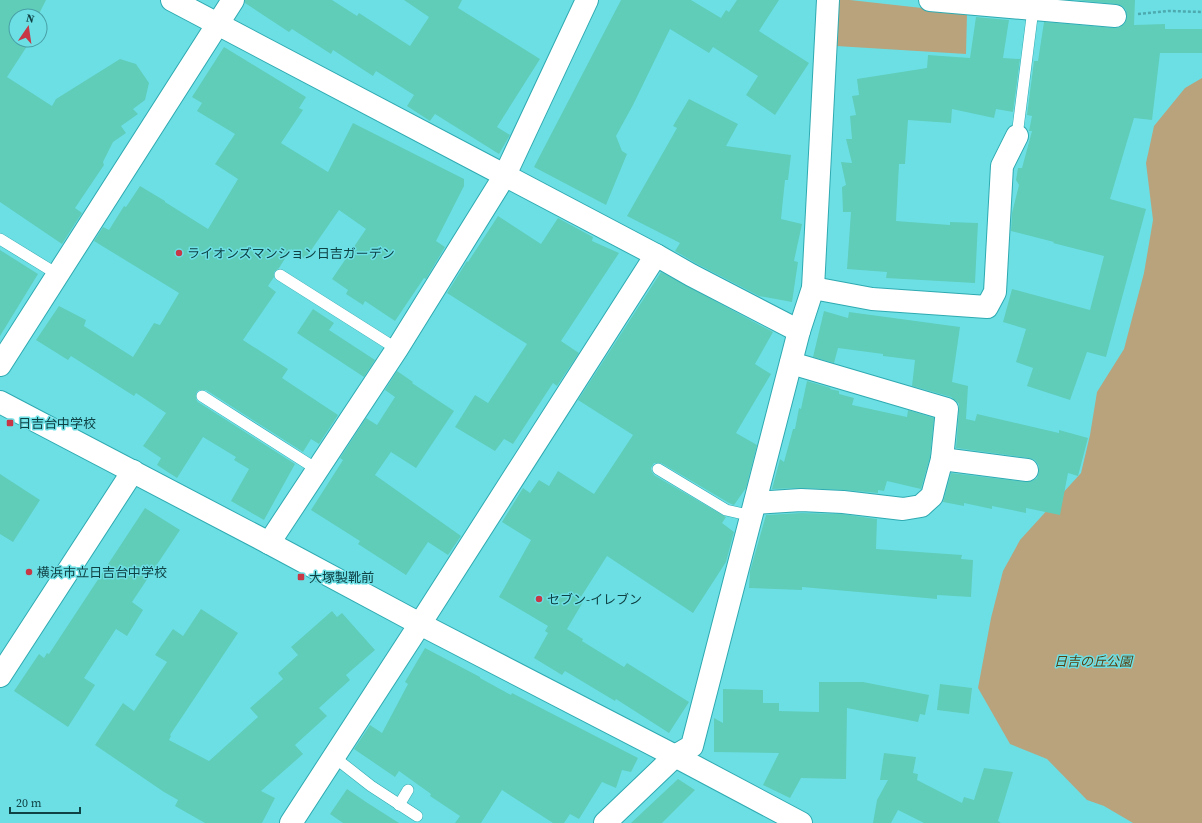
<svg xmlns="http://www.w3.org/2000/svg" width="1202" height="823" font-family="'Source Serif 4','Noto Sans JP',serif">
  <rect width="100%" height="100%" fill="#6cdfe5"/>
  <g fill="#b9a37d">
    <path d="M839,0h11l117,13 -1,41 -130,-8z"/>
    <path d="M1202,78v745h-69l-29,-17 -17,-6 -40,-41 -37,-15 -32,-56 13,-70 12,-47 17,-31 61,-67 9,-38 7,-43 27,-43 20,-76 9,-53 -7,-57 8,-37 31,-38z"/>
  </g>
  <g fill="#60cdb9">
    <path d="M0,0h46l-8,16h-22v24h15l-24,37 45,29 4,-7 64,-40 16,5 13,19 -4,17 -12,9 5,5 -17,12 5,7 -13,9 -10,20 1,3 -29,43 7,5 -20,31 -62,-42z"/>
    <path d="M245,0h87l25,16 2,-3 51,33 19,-29 -25,-17h58l-4,8 82,51 -43,68 13,8 -11,19 -64,-40 -5,7 -23,-15 7,-11 -38,-24 -3,5 -40,-26 -2,4 -39,-25 -3,3 -44,-29z"/>
    <path d="M621,0h70l30,18 5,-8 3,2 8,-12h42l-20,31 50,32 -34,52 -29,-20 12,-19 -45,-29 -4,6 -39,-24 -37,76 -17,31 6,15 5,3 -21,51 -72,-38z"/>
    <path d="M1075,0h60l-1,25 31,-1v5h37v24h-42l-8,67 -18,-2 -24,81 36,10 -40,148 -19,-5 -17,48 -43,-14 6,-18 -17,-6 10,-33 -23,-7 9,-33 78,21 14,-54 -51,-13 1,-1 -43,-11 1,-18 7,-28 -3,-5 2,-12h4l10,-37h-3l3,-15 -5,-1 7,-54h4l6,-39 70,6 6,-1 5,-4 2,-6 -1,-7 -4,-4 -6,-2z"/>
    <path d="M976,17l33,3 -6,38 17,1 -7,53 -17,-3 -2,9 -42,-9 -1,14 -43,-3 -3,44h-6l-3,57 54,4v-3l28,1 -3,60 -89,-5 1,-6 -40,-3 4,-57h-8l-1,-25 4,-2 -5,-23 11,1 -6,-24h6l-2,-23 6,-1 -4,-19 7,-1 -2,-16 70,-11 1,-13 42,3z"/>
    <path d="M224,47l82,50 -7,11 4,2 -22,33 47,29 25,-49 111,56v7l-28,55 9,6 -19,32 -2,-1 -29,43 -30,-20 -2,4 -17,-11 2,-4 -16,-11 34,-50 -27,-19 -34,49 -14,-10 -12,19 -5,4v5l-6,9 8,6 -33,48 45,29 -6,9 56,37 -19,29 -8,-5 -8,13 -97,-62h-7l-3,3v6l2,3 97,62 -31,56 -33,-19 18,-32 -15,-9 2,-3 -33,-20 -26,41 -20,-13 4,-7 -18,-12 23,-33 -30,-20 -2,3 -63,-40 -3,4 -32,-20 23,-34 27,14 -2,6 49,31 21,-34 6,2 19,-32 -85,-52 9,-14 6,3 15,-24 2,1 14,-21 25,15v1l43,27 30,-50 -23,-15 20,-30 -38,-23 5,-8 -10,-6z"/>
    <path d="M689,99l49,25 -12,22 65,9 -3,25h-3l-4,39 21,5 -8,37 4,1 -6,40 -33,-6 -62,-32 -22,-13 5,-8 -53,-27 50,-88 -4,-2z"/>
    <path d="M498,216l43,28 17,-26 35,19 -1,4 27,12 -58,88 18,12 -22,33 -4,-3 -40,61 -9,-5 -9,12 -40,-24 20,-32 13,8 39,-59 -80,-51 20,-32 1,1z"/>
    <path d="M0,250l38,24 -38,62z"/>
    <path d="M661,272l112,60 -18,32 16,10 -35,59 21,12 -11,43 -12,17 -5,-2 -68,-40h-7l-3,5 1,4 2,3 72,42 -4,6 12,9 -8,30 -33,51 -86,-57 -28,44 4,2 -16,27 16,10 -1,2 42,26 3,-4 62,39 -20,31 -53,-34 -1,2 -50,-30 -3,4 -28,-17 14,-25 -3,-2 3,-5 -49,-29 32,-57 -29,-18 21,-34 7,5 9,-13 10,6 9,-15 36,23 39,-59 -55,-35z"/>
    <path d="M313,309l21,14 -5,7 46,30 -11,17 -67,-44z"/>
    <path d="M824,311l24,7 1,-6 111,15 -8,55 16,4 -2,33 9,2 2,-7 82,19v-3l29,8 -10,38 -10,-3 -8,42 -34,-7v5l-34,-7v3l-28,-6v3l-21,-4 8,-29 75,9 6,-1 5,-3 2,-6v-6l-4,-6 -6,-2 -73,-10 3,-38v-6l-4,-4 -4,-3 -39,-11 3,-26 -32,-4v-2l-45,-6 -4,15 -21,-6z"/>
    <path d="M397,371l16,11 -1,1 42,28 -38,57 -25,-16 -16,23 86,61 -13,19 -20,-13 -22,33 -48,-31 2,-3 -49,-31 32,-50 -3,-2 26,-40 11,7 18,-28 -10,-7z"/>
    <path d="M807,381l24,7 -1,1 9,2v3l15,4 -2,7 55,12 1,-7 26,8 -4,39 -9,32 -34,-8 -3,10 -6,-1v3l-34,-3 -42,-2 -30,1 8,-30 4,3 9,-33h2l4,-21 2,1z"/>
    <path d="M0,474l40,26 -27,42 -13,-8z"/>
    <path d="M145,508l35,22 -48,72 11,8 -16,26 -11,-7 -32,49 11,7 -27,42 -54,-36 25,-37 5,4 3,-5 2,1z"/>
    <path d="M801,513l41,1 35,5 -1,30 86,6 -1,4 12,1 -2,37 -34,-2v4l-135,-12v3l-53,-2 1,-17 16,-56z"/>
    <path d="M201,609l37,24 -68,102 1,1 -2,4 40,21 49,-44 -8,-9 33,-29 -5,-6 20,-18 -7,-8 41,-36 5,6 5,-4 33,37 -29,25 4,5 -31,28 8,8 -32,29 8,9 -42,37 14,7 -13,25h-57l-30,-17 3,-6 -14,-8 -69,-47 28,-42 11,8 33,-49 -12,-7 18,-26 10,7z"/>
    <path d="M425,648l55,29v1l31,17 1,-2 126,65 -7,14 -9,-2 -6,18 -14,-6 -23,37 -9,-5 -6,9h-11l-51,-33 -21,33h-26l5,-7 -30,-20 1,-2 -32,-23 -4,6 -41,-28 16,-24 12,8 26,-49 -3,-2z"/>
    <path d="M819,682h44l66,13 -4,20 -5,-1 -2,8 -71,-14 -1,71 -45,-1 -11,20 -27,-13 16,-32 -65,-1v-34l9,5v-34l40,1v13h16v8l40,1z"/>
    <path d="M940,684l32,4 -3,26 -32,-4z"/>
    <path d="M884,753l32,4 -3,16 5,1 -1,6 45,23 2,-6 10,3 10,-32 29,4 -15,49 3,2h-77l-26,-13 -7,13h-18l4,-23 11,-20h-8z"/>
    <path d="M678,779l17,11 -33,33h-31z"/>
    <path d="M347,789l19,13 33,21h-56l-13,-9z"/>
  </g>
  <g fill="none" stroke-linecap="round" stroke-linejoin="round">
    <defs>
      <g id="service">
        <path d="M1017,136l16,-127"/>
        <path d="M0,239l57,35"/>
        <path d="M280,275l117,74"/>
        <path d="M202,396l116,74"/>
        <path d="M658,469l68,41 26,6"/>
        <path d="M334,757l37,29 46,30"/>
        <path d="M399,805l9,-15"/>
      </g>
      <g id="minor">
        <path d="M172,0l484,255 35,20 108,56"/>
        <path d="M930,0l185,16"/>
        <path d="M813,288l59,11 115,8 8,-15 7,-126 15,-30"/>
        <path d="M0,365l233,-365"/>
        <path d="M942,459l85,11"/>
        <path d="M755,503l46,-3 42,2 60,7 18,-3 11,-10 10,-37 5,-50 -156,-46"/>
        <path d="M269,543l128,-194 108,-174 82,-175"/>
        <path d="M0,676l133,-205"/>
        <path d="M675,756l17,-10 107,-415 14,-43 15,-288"/>
        <path d="M291,823l129,-199 236,-369"/>
      </g>
      <g id="tertiary">
        <path d="M0,402l269,141 151,81 255,132 126,67"/>
        <path d="M605,823l70,-67"/>
      </g>
    </defs>
    <use href="#service" stroke="#2eaab1" stroke-width="12"/>
    <use href="#minor" stroke="#2eaab1" stroke-width="24"/>
    <use href="#tertiary" stroke="#2eaab1" stroke-width="24"/>
    <path stroke="#4dabb0" stroke-width="2.5" stroke-dasharray="3 2" stroke-linecap="butt" d="M1138,14l31,-3 33,1"/>
    <use href="#service" stroke="#fff" stroke-width="11"/>
    <use href="#minor" stroke="#fff" stroke-width="22"/>
    <use href="#tertiary" stroke="#fff" stroke-width="22"/>
  </g>
  <g fill="#c73745" stroke="#6cdfe5" stroke-width="1.5">
    <circle cx="179" cy="253" r="4"/>
    <rect x="6" y="419" width="8" height="8" rx="2"/>
    <circle cx="29" cy="572" r="4"/>
    <rect x="297" y="573" width="8" height="8" rx="2"/>
    <circle cx="539" cy="599" r="4"/>
  </g>
  <g text-anchor="middle" stroke-width="3" stroke-linejoin="round" paint-order="stroke">
    <g font-size="13" fill="#0f4245" stroke="#6cdfe5" text-anchor="start">
      <text x="187" y="258">ライオンズマンション日吉ガーデン</text>
      <text x="18" y="428">日吉台中学校</text>
      <text x="37" y="577">横浜市立日吉台中学校</text>
      <text x="309" y="582">大塚製靴前</text>
      <text x="547" y="604">セブン-イレブン</text>
    </g>
    <g font-size="13" font-style="italic" fill="#5a4112" stroke="#6cdfe5">
      <text x="1093" y="666">日吉の丘公園</text>
    </g>
  </g>
  <g transform="translate(28 28) rotate(13)"><circle r="19" fill="#6cdfe5" stroke="#47a0a5"/>
  <path d="M0-3L7 15L0 10L-7 15Z" fill="#c73745"/>
  <text y="-6" font-size="11" font-weight="bold" text-anchor="middle" fill="#0f4245">N</text>
  </g>
  <path d="M10 807v6h70v-6" fill="none" stroke="#0f4245" stroke-width="2"/>
  <text x="16" y="807" font-size="12" fill="#0f4245" stroke="#6cdfe5" stroke-width="3" paint-order="stroke">20 m</text>
</svg>
